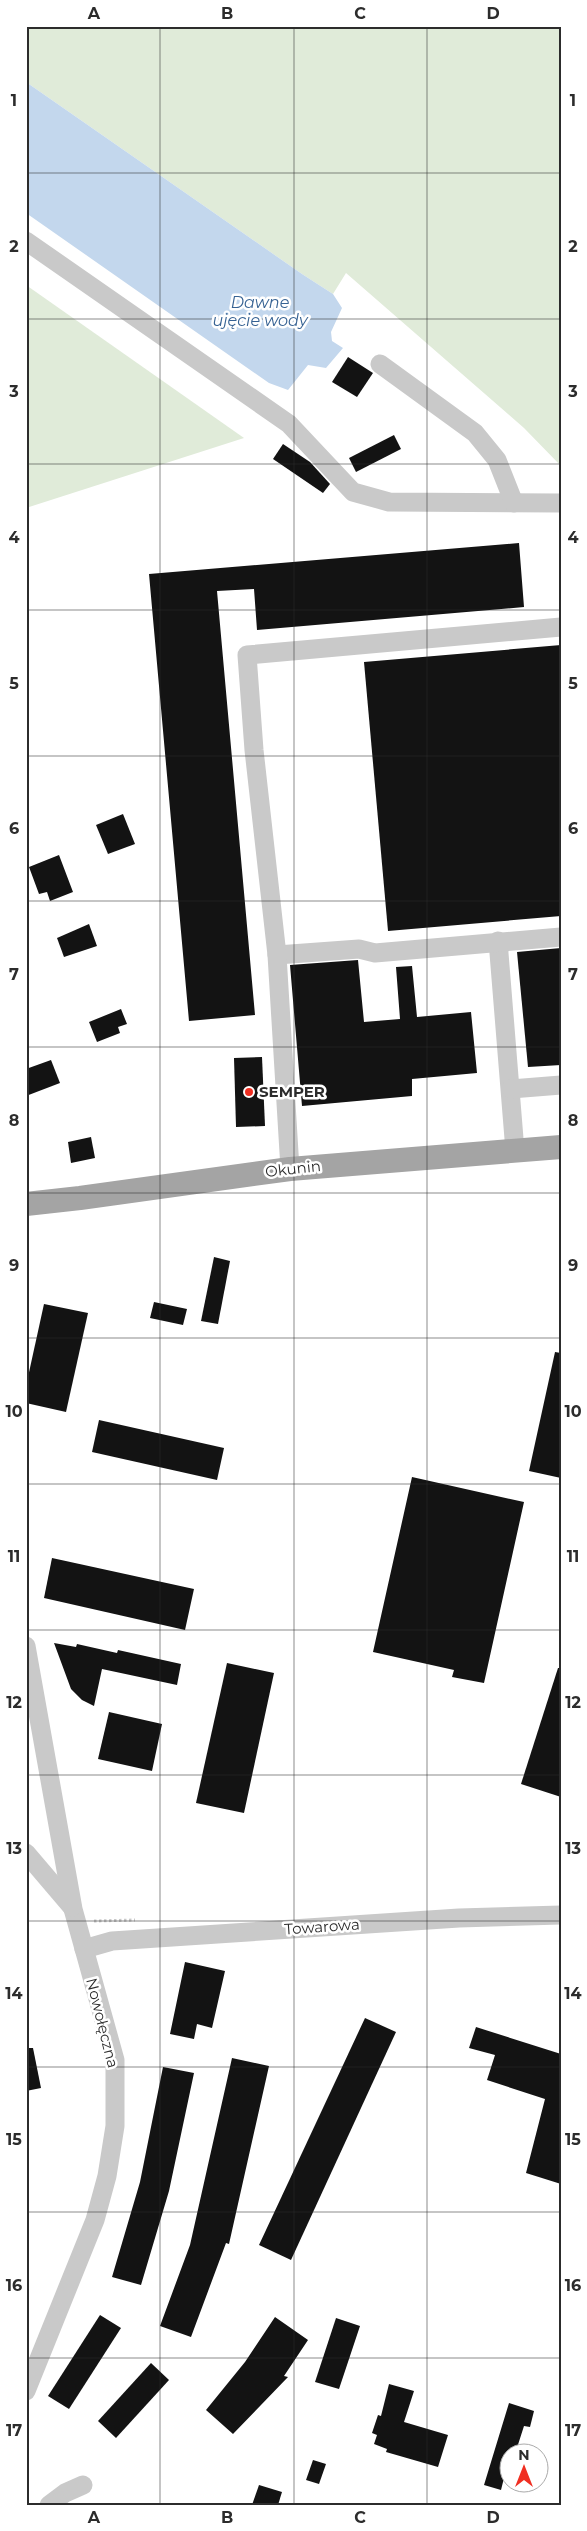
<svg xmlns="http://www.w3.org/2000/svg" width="587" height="2531" font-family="Montserrat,sans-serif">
  <rect width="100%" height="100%" fill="#fff"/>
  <g fill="#e0ebd9">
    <path d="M26,26h535v440l-37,-38 -178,-155 -13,21 -31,-20 -276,-192z"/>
    <path d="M26,285l218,153 -218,70z"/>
  </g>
  <path fill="#c3d7ed" d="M26,82l276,192 31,20 9,14 -11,24 1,9 11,7 -17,20 -18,-3 -20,25 -19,-7 -243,-170z"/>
  <g fill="#131313">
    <path d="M348,357l25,16 -16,24 -25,-15z"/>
    <path d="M394,435l7,14 -45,23 -7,-14z"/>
    <path d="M283,444l27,18 20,22 -7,9 -50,-34z"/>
    <path d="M519,543l5,64 -267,23 -3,-41 -37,2 38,424 -66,6 -40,-447z"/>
    <path d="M561,645v271l-173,15 -24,-269z"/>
    <path d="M123,814l12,30 -27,10 -12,-29z"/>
    <path d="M59,855l14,37 -23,9 -3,-9 -8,2 -10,-27z"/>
    <path d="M89,924l8,22 -33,11 -7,-19z"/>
    <path d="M561,948v117l-33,2 -11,-115z"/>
    <path d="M358,960l6,62 36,-3 -4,-52 16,-1 5,51 54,-5 6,61 -65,6v17l-110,10 -12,-141z"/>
    <path d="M121,1009l6,15 -9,3 2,6 -23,9 -8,-20z"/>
    <path d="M262,1057l3,69 -29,1 -2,-69z"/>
    <path d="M51,1060l9,23 -34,13v-27z"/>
    <path d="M91,1137l4,21 -24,5 -3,-21z"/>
    <path d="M214,1257l16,4 -12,63 -17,-3z"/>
    <path d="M154,1302l33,7 -4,16 -33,-7z"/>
    <path d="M44,1304l44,9 -22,99 -40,-9v-17z"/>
    <path d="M555,1352l6,1v125l-32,-7z"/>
    <path d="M99,1420l125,28 -7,32 -125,-28z"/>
    <path d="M412,1477l112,25 -40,181 -32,-6 2,-7 -81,-18z"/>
    <path d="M52,1558l142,31 -9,41 -141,-32z"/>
    <path d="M54,1643l22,4 1,-3 40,9 1,-3 63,14 -4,21 -75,-16 -8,37 -12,-6 -11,-11z"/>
    <path d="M227,1663l47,10 -30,140 -48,-10z"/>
    <path d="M558,1668h3v129l-40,-13z"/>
    <path d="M109,1712l53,12 -10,47 -54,-12z"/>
    <path d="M185,1962l40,9 -13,57 -15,-4 -3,15 -24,-5z"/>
    <path d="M365,2018l31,14 -105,228 -32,-15z"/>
    <path d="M476,2027l85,27v130l-35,-11 19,-74 -58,-19 8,-25 -26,-7z"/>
    <path d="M26,2048h7l8,40 -15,3z"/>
    <path d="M232,2058l37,8 -40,178 -3,-1 -35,94 -31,-11 30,-81z"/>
    <path d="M163,2067l31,6 -25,118 -28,94 -29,-8 28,-95z"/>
    <path d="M100,2315l21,13 -52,81 -21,-13z"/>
    <path d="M275,2317l33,23 -24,36 4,1 -55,57 -27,-24 39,-48z"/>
    <path d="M336,2318l24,8 -21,63 -24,-7z"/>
    <path d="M151,2363l18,17 -53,58 -18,-17z"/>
    <path d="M389,2384l25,7 -10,31 44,13 -10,32 -52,-15 1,-3 -13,-5 3,-9 -5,-2 6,-18 3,1z"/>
    <path d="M509,2403l25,8 -4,16 -6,-1 -9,28h-5l-9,36 -17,-5z"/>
    <path d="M313,2460l13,4 -7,20 -13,-4z"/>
    <path d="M259,2485l23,7 -4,13h-26z"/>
  </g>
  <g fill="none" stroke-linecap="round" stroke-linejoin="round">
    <path stroke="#c9c9c9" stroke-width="3" stroke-dasharray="2.5 2.5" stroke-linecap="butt" d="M94,1921l41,-1"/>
    <g stroke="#c9c9c9" stroke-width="19">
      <path d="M26,241l263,183 64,68 36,10 172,1"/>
      <path d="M380,364l95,69 22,27 17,43"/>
      <path d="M498,941l17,210"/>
      <path d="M277,955l82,-6 16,4 186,-16"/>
      <path d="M511,1089l50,-4"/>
      <path d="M290,1169l-13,-214 -23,-205 -7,-95 314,-28"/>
      <path d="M26,1646l47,263 42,151v66l-8,50 -12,44 -69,171"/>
      <path d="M26,1853l46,54"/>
      <path d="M84,1949l28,-8 347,-23 102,-3"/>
      <path d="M49,2505l16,-12 18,-8"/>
    </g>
    <path stroke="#a4a4a4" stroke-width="24" d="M26,1204l54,-6 210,-29 271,-22"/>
  </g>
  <path fill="none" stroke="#2c2c2c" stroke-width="1" stroke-opacity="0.55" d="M160,26v2479M294,26v2479M427,26v2479M26,173h535M26,319h535M26,464h535M26,610h535M26,756h535M26,901h535M26,1047h535M26,1193h535M26,1338h535M26,1484h535M26,1630h535M26,1775h535M26,1921h535M26,2067h535M26,2212h535M26,2358h535"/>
  <circle fill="#f02f22" stroke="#fff" stroke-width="2" cx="249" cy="1092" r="5"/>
  <g text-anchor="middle" stroke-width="5" stroke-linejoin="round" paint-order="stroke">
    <g font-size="15" font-weight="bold" fill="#2c2c2c" stroke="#fff" text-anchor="start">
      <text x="259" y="1097">SEMPER</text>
    </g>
    <g font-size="15" fill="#2c2c2c" stroke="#fff">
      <text transform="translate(293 1169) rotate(-6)" y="5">Okunin</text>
      <text transform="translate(322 1927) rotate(-4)" y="5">Towarowa</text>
      <text transform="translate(102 2023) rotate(76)" y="5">Nowołęczna</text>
    </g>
    <g font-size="16" font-style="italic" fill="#366293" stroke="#fff">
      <text x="260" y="308">Dawne<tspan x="260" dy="18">ujęcie wody</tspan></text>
    </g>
  </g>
  <rect width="587" height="2531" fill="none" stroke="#ffffff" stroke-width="55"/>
  <g transform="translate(524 2468)"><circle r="24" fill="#ffffff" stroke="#ababab"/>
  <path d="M0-4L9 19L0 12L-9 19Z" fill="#f02f22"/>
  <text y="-8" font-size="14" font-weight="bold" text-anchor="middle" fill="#2c2c2c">N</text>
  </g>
  <rect x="28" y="28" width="532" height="2476" fill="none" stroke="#2c2c2c" stroke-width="2"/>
  <g font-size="16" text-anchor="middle" font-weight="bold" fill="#2c2c2c">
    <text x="94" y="19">A</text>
    <text x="227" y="19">B</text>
    <text x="360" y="19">C</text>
    <text x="493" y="19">D</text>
    <text x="14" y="106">1</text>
    <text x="573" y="106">1</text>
    <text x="14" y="252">2</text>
    <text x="573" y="252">2</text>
    <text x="14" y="397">3</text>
    <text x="573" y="397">3</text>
    <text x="14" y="543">4</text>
    <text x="573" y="543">4</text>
    <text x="14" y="689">5</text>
    <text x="573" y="689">5</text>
    <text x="14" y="834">6</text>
    <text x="573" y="834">6</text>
    <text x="14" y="980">7</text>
    <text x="573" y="980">7</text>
    <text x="14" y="1126">8</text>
    <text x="573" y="1126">8</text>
    <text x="14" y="1271">9</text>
    <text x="573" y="1271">9</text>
    <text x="14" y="1417">10</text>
    <text x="573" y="1417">10</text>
    <text x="14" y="1562">11</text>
    <text x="573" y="1562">11</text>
    <text x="14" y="1708">12</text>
    <text x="573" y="1708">12</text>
    <text x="14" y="1854">13</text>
    <text x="573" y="1854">13</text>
    <text x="14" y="1999">14</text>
    <text x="573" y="1999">14</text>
    <text x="14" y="2145">15</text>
    <text x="573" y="2145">15</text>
    <text x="14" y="2291">16</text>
    <text x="573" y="2291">16</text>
    <text x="14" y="2436">17</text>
    <text x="573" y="2436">17</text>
    <text x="94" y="2523">A</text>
    <text x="227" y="2523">B</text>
    <text x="360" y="2523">C</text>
    <text x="493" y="2523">D</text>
  </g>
</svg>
